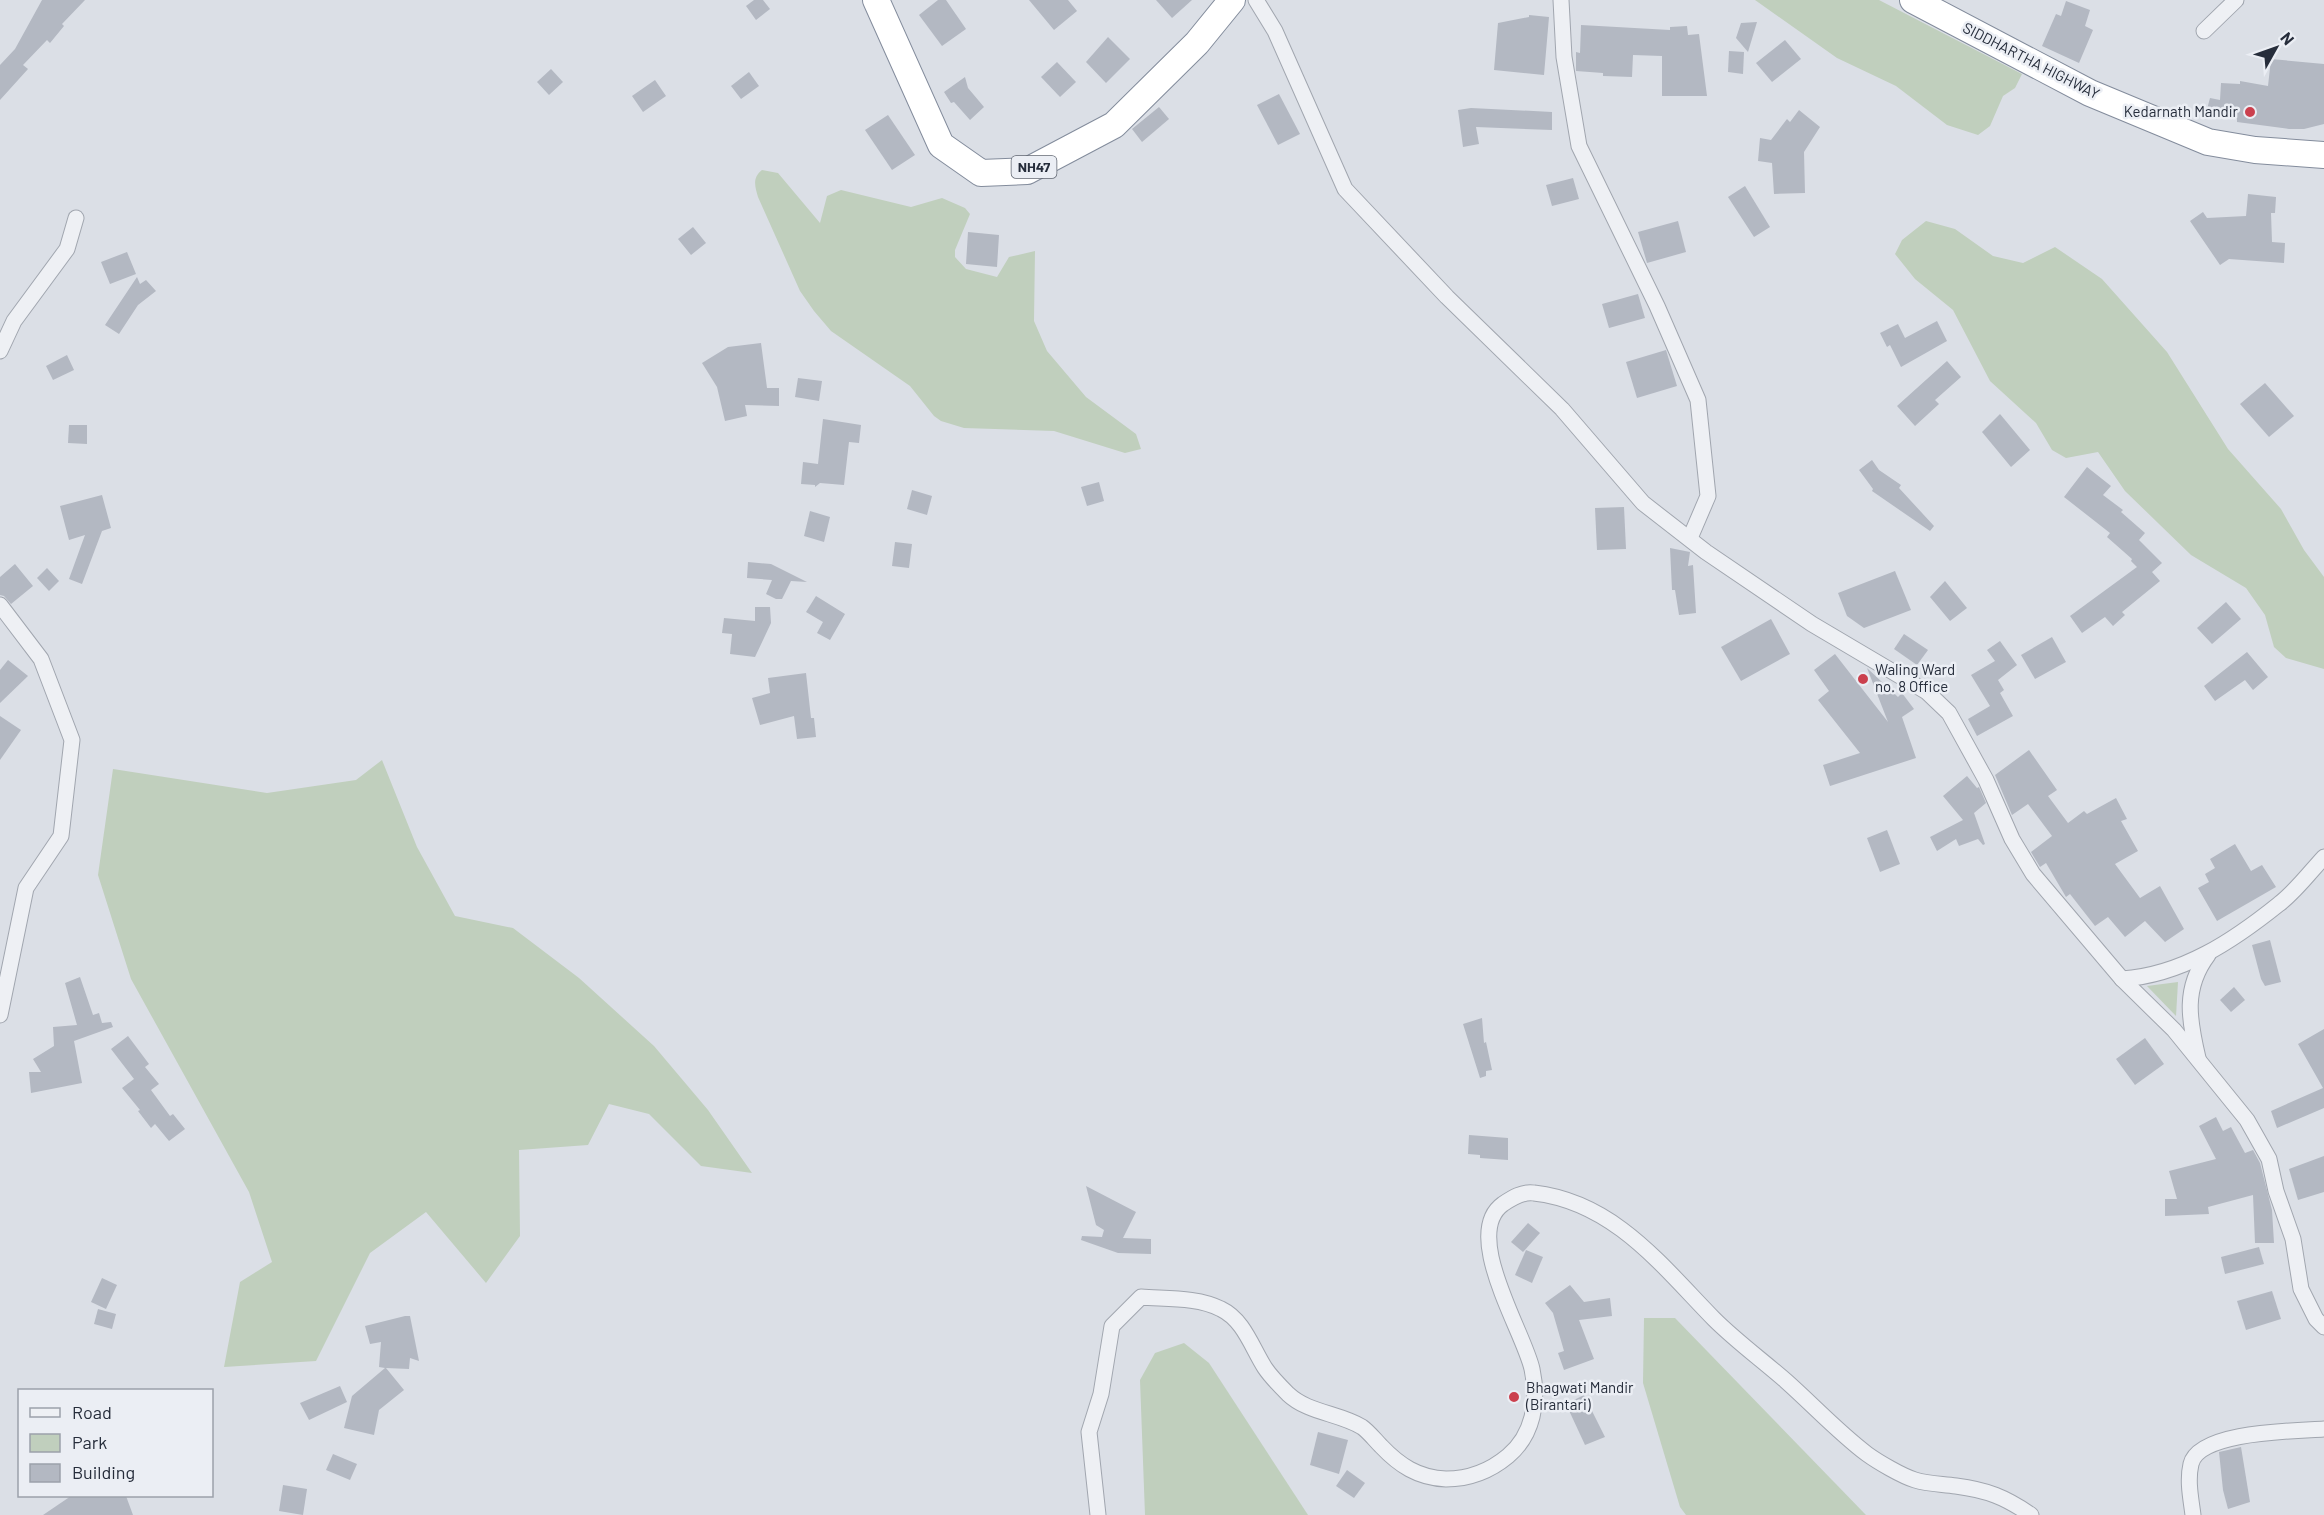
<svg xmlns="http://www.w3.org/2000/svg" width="2324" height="1515" font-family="Barlow,sans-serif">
  <rect width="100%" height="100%" fill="#dbdfe6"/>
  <g fill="#c0cfbd">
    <path d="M1755,0h124l143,74 -7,14 -12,8 -13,30 -12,9 -31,-10 -51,-39 -59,-28z"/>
    <path d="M762,170l16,3 42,50 7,-27 14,-6 70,17 31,-9 23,10 5,6 -15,36v7l11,12 31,8 12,-20 26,-6 -1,70 13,30 39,46 50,37 5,15 -16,4 -71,-22 -90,-3 -23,-7 -7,-5 -24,-30 -79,-55 -17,-20 -14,-20 -42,-94c-3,-11 -6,-19 4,-27z"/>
    <path d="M1926,221l29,8 38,27 30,7 32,-16 47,32 65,73 61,97 53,60 23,41 20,27v92l-38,-11 -12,-11 -9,-32 -19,-27 -55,-33 -66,-64 -27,-39 -32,6 -14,-8 -16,-27 -46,-42 -37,-71 -38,-31 -20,-25 7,-14z"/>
    <path d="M382,760l35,87 38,69 58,12 66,50 75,68 54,64 44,63 -51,-7 -52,-52 -40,-10 -21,41 -69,5 1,86 -34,47 -60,-71 -56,41 -54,108 -92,6 16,-85 32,-20 -23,-70 -118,-213 -33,-104 15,-106 154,24 89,-13z"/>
    <path d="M2178,982l-2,34 -29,-30z"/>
    <path d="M1644,1318h31l191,197h-180l-6,-8 -37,-124z"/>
    <path d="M1184,1343l25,20 99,152h-163l-5,-135 15,-27z"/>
  </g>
  <g fill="#b3b8c2">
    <path d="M42,0h43l-23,24 2,2 -14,17 -3,-3 -24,25 5,4 -28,31v-35l15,-16z"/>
    <path d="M754,0h9l7,9 -14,11 -10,-14z"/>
    <path d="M938,0h8l20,29 -24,17 -23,-31z"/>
    <path d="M1029,0h39l9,11 -23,19z"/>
    <path d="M1156,0h36l-20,18z"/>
    <path d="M2066,1l24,9 -5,16 8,4 -14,33 -37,-17 14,-32 5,2z"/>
    <path d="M1529,15l20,2 -5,58 -50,-5 4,-47 31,-6z"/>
    <path d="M1757,22l-9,30 -12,-14 5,-15z"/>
    <path d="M1581,25l89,5v-3l17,-1 1,9 11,-1 8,62h-45v-40l-29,-1 -1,22 -29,-1v-3l-27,-2v-19l4,1z"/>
    <path d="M1108,37l22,22 -24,24 -20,-21z"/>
    <path d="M1785,40l16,19 -29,23 -16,-19z"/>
    <path d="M1729,51l15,1 -1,22 -15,-2z"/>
    <path d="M2271,59l53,5v60l-20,5h-15l-52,-7v-3l-31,-6 4,-15 10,2 1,-17 19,1v-3l28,5z"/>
    <path d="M1057,62l19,20 -16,15 -19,-20z"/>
    <path d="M551,69l12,13 -14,13 -12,-13z"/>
    <path d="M749,72l10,14 -18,13 -10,-13z"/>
    <path d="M965,77l3,11 16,19 -14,13 -16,-18 -3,1 -7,-11z"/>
    <path d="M655,80l11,16 -23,16 -11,-16z"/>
    <path d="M1279,94l21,40 -22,11 -21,-40z"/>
    <path d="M1159,107l10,12 -27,23 -10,-13z"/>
    <path d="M1471,108l81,4v18l-76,-3 3,17 -16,3 -5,-37z"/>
    <path d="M1799,110l21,17 -16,25 1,41 -31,1 -2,-31 -14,-2 2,-23 11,2 16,-21 3,3z"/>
    <path d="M888,115l27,40 -23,15 -27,-40z"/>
    <path d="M1573,178l6,21 -27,7 -6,-21z"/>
    <path d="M1745,186l25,41 -16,10 -26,-40z"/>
    <path d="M2248,194l28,3 -1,16h-4l1,29 13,1 -1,20 -55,-4 -9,6 -30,-44 13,-9 4,6 39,-2z"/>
    <path d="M1678,221l8,31 -39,11 -9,-31z"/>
    <path d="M693,227l13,16 -15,12 -13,-16z"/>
    <path d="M968,232l31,3 -2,32 -31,-3z"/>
    <path d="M127,252l9,22 -26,10 -9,-22z"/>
    <path d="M137,277l3,7 6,-4 10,11 -18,14 -19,29 -14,-9z"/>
    <path d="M1638,294l7,24 -36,10 -7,-24z"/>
    <path d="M1937,321l10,20 -46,26 -11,-22 -3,2 -7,-14 18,-9 7,14z"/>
    <path d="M761,343l6,45h12v18l-34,-1 2,11 -22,5 -8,-34 -15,-24 26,-16z"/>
    <path d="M1666,350l11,36 -40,12 -11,-36z"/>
    <path d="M67,355l7,15 -21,10 -7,-14z"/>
    <path d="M1947,361l14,16 -26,23 4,4 -24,22 -18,-20z"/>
    <path d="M798,378l24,3 -3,20 -24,-4z"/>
    <path d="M2265,383l29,33 -25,21 -29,-33z"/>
    <path d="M2000,414l30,36 -19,17 -29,-35z"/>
    <path d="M823,419l38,6 -2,18 -10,-1 -5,43 -24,-2 -5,4v-2l-14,-1 2,-22 15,2z"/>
    <path d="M69,425h18v19l-19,-1z"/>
    <path d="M1872,460l7,10 22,15 -2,3 35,38 -4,5 -58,-40 1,-2 -14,-19z"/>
    <path d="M2087,467l24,19 -8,9 20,15 -2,2 24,21 -6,7 23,23 -10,9 8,9 -38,31 3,3 -12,11 -8,-9 -23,16 -12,-17 67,-49 -6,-6 1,-2 -25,-22 3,-4 -46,-36z"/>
    <path d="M1099,482l5,19 -17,5 -6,-19z"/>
    <path d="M912,490l20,6 -5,19 -20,-6z"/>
    <path d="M102,495l9,33 -9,3 -20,53 -13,-5 16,-44 -16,5 -9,-34z"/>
    <path d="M1624,507l2,42 -29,1 -2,-42z"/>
    <path d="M810,511l20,6 -6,25 -20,-6z"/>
    <path d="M895,542l17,2 -3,24 -17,-2z"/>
    <path d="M1670,548l20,4 -2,14 5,-1 3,48 -17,2 -4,-25h-3z"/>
    <path d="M748,562l23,2 36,18 -16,-1 -9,18h-6l-10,-5 6,-14 -25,-2z"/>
    <path d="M15,564l18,22 -22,18 -7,-8 -4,-1v-18z"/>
    <path d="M47,568l12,13 -10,10 -12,-13z"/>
    <path d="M1895,571l16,39 -47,18 -17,-12 -9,-23z"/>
    <path d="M1945,581l22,27 -17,13 -20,-24z"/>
    <path d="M816,596l29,18 -15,26 -13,-7 6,-11 -17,-10z"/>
    <path d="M2226,602l15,17 -29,25 -15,-16z"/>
    <path d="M755,607h15l1,16 -16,34 -25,-3 2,-20 -10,-1 2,-15 31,3z"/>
    <path d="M1771,619l19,35 -49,27 -20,-34z"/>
    <path d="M1904,634l24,16 -11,15 -23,-16z"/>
    <path d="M2052,637l14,25 -31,17 -14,-24z"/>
    <path d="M2000,641l17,24 -19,15 6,10 -4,3 13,23 -36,20 -9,-17 22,-13 -19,-31 24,-14 -8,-11z"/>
    <path d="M2247,652l21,25 -15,13 -8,-10 -30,21 -11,-15z"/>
    <path d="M1835,654l53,68 -21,-54 31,29 4,-4 12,16 -12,8 14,41 -86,28 -7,-21 37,-12 -42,-53 11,-9 -15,-21z"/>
    <path d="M8,660l20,16 -28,27v-33z"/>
    <path d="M806,673l5,45h3l2,19 -19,2 -3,-23 -34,9 -8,-27 18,-5 -2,-15z"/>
    <path d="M0,716l21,14 -21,30z"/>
    <path d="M2029,750l28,40 -9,6 20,27 16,-12 3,3 29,-16 11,21 -6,2 17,30 -23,13 25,34 20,-12 24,43 -19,13 -20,-21 -20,16 -17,-20 -13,9 -25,-32 -4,3 -20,-34 -6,4 -9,-15 21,-16 -24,-32 -16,11 -17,-40z"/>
    <path d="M1967,776l10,12 2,-1 7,16 -12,10 11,31 -2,1 -5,-6 -19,7 -3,-7 -19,12 -7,-14 33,-17 -20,-24z"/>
    <path d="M1887,830l13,34 -20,8 -13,-34z"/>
    <path d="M2235,844l16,27 11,-6 14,22 -59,34 -19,-33 11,-6 -4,-8 10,-6 -5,-9z"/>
    <path d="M2270,940l11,42 -16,4 -4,-7 -9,-34z"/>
    <path d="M80,977l13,38 6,-2 3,10 9,-1 2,5 -39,14 8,42 -51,10 -2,-21h12l-8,-13 21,-13 -1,-19 24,-2 -12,-42z"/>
    <path d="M2234,987l11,13 -14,12 -11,-12z"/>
    <path d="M1482,1018l2,25 2,-1 6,28 -6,1v5l-6,2 -17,-54z"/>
    <path d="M2324,1029v79l-47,20 -6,-17 52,-23 -25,-44z"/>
    <path d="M128,1036l21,28 -4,3 14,17 -8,6 19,26 3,-2 12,15 -16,12 -14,-17 -4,4 -13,-17 2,-1 -18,-22 12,-9 -23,-30z"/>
    <path d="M2145,1038l19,26 -29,21 -19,-26z"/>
    <path d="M2216,1117l7,14 8,-4 14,26 8,-3 7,13 12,47 2,33h-19l-2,-48 -45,12 1,7 -44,2v-17h12l-8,-28 47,-12 -17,-33z"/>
    <path d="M1469,1135l39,3v22l-28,-2v-3l-12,-1z"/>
    <path d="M2324,1156v36l-26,8 -9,-31z"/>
    <path d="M1086,1186l50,26 -13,26 28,1v15l-33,-1 -37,-13 1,-4 20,1 2,-7 -8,-5z"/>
    <path d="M1528,1223l12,10 -17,19 -12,-10z"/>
    <path d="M2259,1247l5,17 -39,10 -4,-17z"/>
    <path d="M1526,1250l17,7 -11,26 -17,-8z"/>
    <path d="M102,1278l15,7 -11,24 -15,-7z"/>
    <path d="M1570,1285l14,17 26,-4 2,18 -33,4 15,39 -30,11 -6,-17 6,-2 -11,-38 -8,-10z"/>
    <path d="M2272,1291l9,28 -35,11 -9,-29z"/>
    <path d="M98,1309l18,5 -4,15 -18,-5z"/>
    <path d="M405,1316h5l9,45 -9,-3 -1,11 -23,-1 18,22 -25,20 -5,25 -30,-7 8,-32 33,-28 -6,-1 2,-25 -11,2 -5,-18z"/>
    <path d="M340,1386l7,16 -38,18 -9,-17z"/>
    <path d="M1584,1395l21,42 -20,8 -19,-41z"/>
    <path d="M1318,1432l30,8 -9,34 -29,-9z"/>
    <path d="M2241,1447l9,55 -22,7 -5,-19 -4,-38z"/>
    <path d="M333,1454l24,10 -7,16 -24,-10z"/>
    <path d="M1347,1470l18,13 -11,15 -18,-12z"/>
    <path d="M283,1485l24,4 -4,26 -24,-4z"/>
    <path d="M71,1496h55l7,19h-90z"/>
  </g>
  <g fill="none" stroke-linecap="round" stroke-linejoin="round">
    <defs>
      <g id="minor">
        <path d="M1256,0l19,31 70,158 102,108 115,112 81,94 63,49 106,72 115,68 22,21 37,67 26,59 21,35 89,105 52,51 73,90 22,39 7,32 17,48 8,50 15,30 8,8"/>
        <path d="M1561,0l3,57 15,89 78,160 41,94 10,96 -18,42"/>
        <path d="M2204,31l32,-31"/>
        <path d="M0,351l14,-30 53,-72 9,-31"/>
        <path d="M0,605l41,54 31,81 -11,96 -35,52 -26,127"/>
        <path d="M2122,979c60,-4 111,-38 157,-75 17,-13 31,-32 45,-47"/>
        <path d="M2198,1058c-9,-38 -15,-70 10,-103"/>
        <path d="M1098,1515l-9,-83 12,-38 11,-68 29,-29c25,2 57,0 80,12 23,11 31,39 44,59 6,9 15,18 23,26 20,19 51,19 74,33 7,5 13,13 19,19 18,19 37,32 65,33 24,0 44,-8 62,-23 25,-21 31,-54 24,-87 -8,-37 -71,-135 -29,-165 9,-6 20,-13 31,-11 80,9 128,73 180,126 22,22 48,41 72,62 27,24 53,52 81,73 11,8 35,22 48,26 13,4 27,4 41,6 31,4 49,11 75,29"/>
        <path d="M2193,1515c-2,-16 -6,-34 -2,-51 8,-33 105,-33 133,-35"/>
      </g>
      <g id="trunk">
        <path d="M876,0l65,145 40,28 46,-2 87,-46 83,-82 35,-43"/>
        <path d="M1913,0l177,93 118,49 47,8 69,5"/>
      </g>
    </defs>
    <use href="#minor" stroke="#a1a6af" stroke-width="17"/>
    <use href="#trunk" stroke="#838c9c" stroke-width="28"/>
    <use href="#minor" stroke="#eef0f4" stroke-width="15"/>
    <use href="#trunk" stroke="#fff" stroke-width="26"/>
  </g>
  <g fill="#cb404e" stroke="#ebeef4" stroke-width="2">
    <circle cx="2250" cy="112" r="6"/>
    <circle cx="1863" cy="679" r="6"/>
    <circle cx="1514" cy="1397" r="6"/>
  </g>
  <g text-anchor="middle" stroke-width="5" stroke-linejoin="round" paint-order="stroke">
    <rect fill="#ebeef4" stroke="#616772" stroke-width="1.5" x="1011.5" y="156" width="45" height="22" rx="4.5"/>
    <g font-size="14" font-weight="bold" fill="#262d3b">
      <text x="1034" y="172">NH47</text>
    </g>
    <g font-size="15" fill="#262d3b" stroke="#ebeef4">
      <text transform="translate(2031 61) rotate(27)" y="5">SIDDHARTHA HIGHWAY</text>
    </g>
    <g font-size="15" fill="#262d3b" stroke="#ebeef4" text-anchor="start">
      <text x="2238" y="117" text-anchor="end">Kedarnath Mandir</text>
      <text x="1875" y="675">Waling Ward<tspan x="1875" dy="17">no. 8 Office</tspan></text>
      <text x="1526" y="1393">Bhagwati Mandir<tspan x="1526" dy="17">(Birantari)</tspan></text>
    </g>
  </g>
  <rect x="18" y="1389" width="195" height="108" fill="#ebeef4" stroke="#9ca1aa" stroke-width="1.5"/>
  <rect x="30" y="1408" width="30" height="9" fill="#eef0f4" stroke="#9ca1aa" stroke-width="1.5"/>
  <text x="72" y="1419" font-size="18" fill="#262d3b">Road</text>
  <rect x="30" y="1434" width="30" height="18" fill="#c0cfbd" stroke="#9ca1aa" stroke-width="1.5"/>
  <text x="72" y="1449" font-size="18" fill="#262d3b">Park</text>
  <rect x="30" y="1464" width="30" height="18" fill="#b3b8c2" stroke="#9ca1aa" stroke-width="1.5"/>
  <text x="72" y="1479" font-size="18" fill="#262d3b">Building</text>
  <g transform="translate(2276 48) rotate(50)" stroke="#ebeef4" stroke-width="4.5" paint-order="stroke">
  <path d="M0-4.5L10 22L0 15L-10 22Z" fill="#262d3b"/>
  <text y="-9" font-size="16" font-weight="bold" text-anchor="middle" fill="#262d3b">N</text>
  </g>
</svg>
